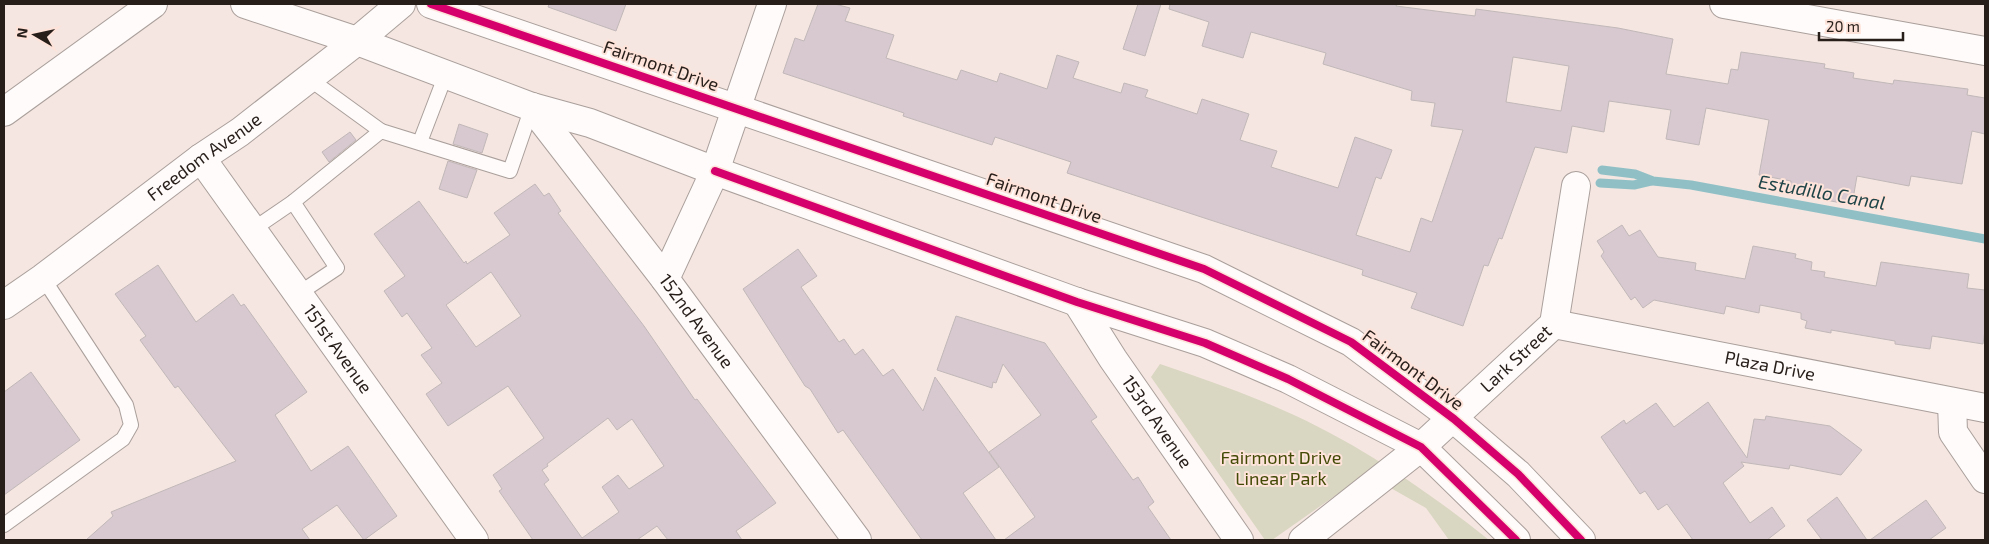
<svg xmlns="http://www.w3.org/2000/svg" width="1989" height="544" font-family="'Exo 2',sans-serif">
  <rect width="100%" height="100%" fill="#f5e6e1"/>
  <path fill="#d9d6c1" d="M1160,364c35,12 70,24 104,38 82,33 156,83 225,138h-40l-23,-32 -60,-34 -94,66h-7l-114,-163z"/>
  <g fill="none" stroke-linecap="round" stroke-linejoin="round">
    <g stroke="#90c0c6" stroke-width="9">
      <path d="M1602,170l33,4 18,7 38,4 294,54"/>
      <path d="M1600,183l34,2 17,-4"/>
    </g>
  </g>
  <g fill="#d7c9cf" stroke="#c2b8b9" fill-rule="evenodd">
    <path d="M549,4h77l-10,27 -68,-24z"/>
    <path d="M818,4h17l15,4 -5,13 49,14 -8,23 71,22 4,-10 36,12 3,-9 47,16 10,-34 22,7 -6,16 48,15 3,-10 24,7 -3,7 52,17 5,-15 47,15 -9,26 37,11 -6,16 67,21 17,-51 37,13 -11,29 -5,-2 -20,58 54,17 11,-34 11,4 31,-92 -32,-4 4,-23 -24,-3 1,-9 -89,-27 3,-11 -75,-21 -8,26 -41,-12 7,-24 -40,-13 1,-5h227l-1,2 79,10 1,-7 142,19 55,11 -7,35 62,10 3,-15 7,1 3,-18 84,12 -1,4 30,5 -1,5 40,6 1,-4 74,9 -1,6 18,3v36l-13,-3 -10,53 -51,-8 -2,10 -52,-10 -5,29 -63,-12 2,-12 -32,-6 10,-55 -63,-12 -7,37 -33,-6 5,-29 -62,-9 -5,31 -32,-6 -5,27 -32,-6 -33,92 -3,-1 -11,28 -4,-1 -21,61 -52,-18 6,-15 -55,-18 1,-5 -296,-97 4,-11 -76,-25 -3,8 -89,-29 1,-3 -121,-40 12,-35 9,3zM1513,57l56,9 -8,45 -55,-9z"/>
    <path d="M1138,4h23l-16,52 -22,-7z"/>
    <path d="M459,124l29,10 -6,19 -29,-9z"/>
    <path d="M350,132l6,8 -27,22 -7,-10z"/>
    <path d="M448,161l29,9 -10,28 -28,-9z"/>
    <path d="M535,184l9,12 5,-3 12,18 -3,2 86,113 51,74 2,-1 79,104 -40,28 6,9h-74l-11,-14 -20,14h-104l-34,-49 3,-2 -9,-14 51,-37 -36,-52 -60,40 -22,-32 16,-11 -21,-28 11,-7 -25,-35 -5,4 -18,-26 21,-15 -31,-42 45,-33 45,62 2,-2 1,3 43,-29 -16,-22zM491,272l30,44 -45,31 -30,-42zM608,418l9,12 15,-11 32,47 -35,23 -11,-14 -16,12 17,25 -37,26 -38,-54 5,-4 -7,-10 6,-4 -1,-2z"/>
    <path d="M1622,225l7,11 11,-6 18,27 38,6 -1,7 50,9 8,-33 43,8 -1,4 17,4 -1,8 14,2 -1,5 52,9 5,-24 88,12 -2,14 18,2v40l-2,14 -51,-8 -2,13 -35,-5v-3l-64,-11v3l-26,-5 2,-7 -6,-2v-6l-41,-8 -1,8 -33,-7 -2,8 -70,-14 -11,8 -8,-11 -4,3 -30,-44 3,-4 -7,-11z"/>
    <path d="M798,249l19,27 -16,11 38,55 5,-3 11,16 8,-6 20,27 10,-7 30,42 12,-34 64,90 -36,26 33,47h-74l-79,-110 -5,3 -28,-44 -5,-3 -62,-97z"/>
    <path d="M158,265l38,57 37,-28 8,12 3,-2 63,88 -32,23 36,56 37,-25 49,70 -33,24 -27,-35 -35,24 8,11h-224l27,-24 -2,-4 125,-51 -58,-75 -3,2 -35,-48 6,-4 -31,-42z"/>
    <path d="M956,316l89,27 52,74 -6,4 42,59 5,-3 16,25 -6,5 23,33h-167l31,-23 -46,-65 52,-37 -38,-51 -7,19 -3,-1 -1,6 -55,-18z"/>
    <path d="M31,372l49,68 -76,55v-103z"/>
    <path d="M1708,402l39,56 7,-39 11,1 1,-4 64,10 32,24 -21,25 -51,-10 -1,4 -48,-7 3,4 -21,17 27,40 22,-16 13,19 -18,14h-74l-26,-36 -9,6 -13,-19 -5,3 -39,-57 23,-17 2,4 30,-21 18,24z"/>
    <path d="M1837,497l30,43h-45l-15,-20z"/>
    <path d="M1926,500l20,28 -17,12h-59z"/>
  </g>
  <g fill="none" stroke-linecap="round" stroke-linejoin="round">
    <defs>
      <g id="lane">
        <path d="M308,78l73,53"/>
        <path d="M420,142l26,-68"/>
        <path d="M293,202l44,66 -39,26"/>
        <path d="M252,230l41,-28 88,-71 129,40 22,-64"/>
        <path d="M4,525l119,-86 8,-14 -5,-20 -83,-127"/>
      </g>
      <g id="street">
        <path d="M1724,4l261,47"/>
        <path id="s1" d="M532,107l133,172 192,261"/>
        <path id="s2" d="M201,158l273,382"/>
        <path d="M665,279l50,-108"/>
        <path id="s3" d="M1077,302l36,57 126,181"/>
        <path id="s4" d="M1554,324l431,84"/>
        <path d="M1952,402l1,30 32,47"/>
        <path id="s5" d="M1303,540l118,-93 133,-123 22,-138"/>
      </g>
      <g id="secondary">
        <path d="M245,4l112,37 175,66 58,16 125,48 362,131 128,41 83,36 133,68 95,93"/>
        <path d="M431,4l773,265 147,73 103,77 36,31 28,24 63,66"/>
        <path d="M715,171l57,-167"/>
        <path id="s6" d="M4,305l39,-27 158,-120 39,-26 117,-91 44,-37"/>
      </g>
      <path id="highway" d="M4,112l149,-108"/>
    </defs>
    <use href="#lane" stroke="#aa9f9b" stroke-width="16"/>
    <use href="#street" stroke="#aa9f9b" stroke-width="30"/>
    <use href="#secondary" stroke="#aa9f9b" stroke-width="30"/>
    <use href="#highway" stroke="#aa9f9b" stroke-width="30"/>
    <use href="#lane" stroke="#fefbfa" stroke-width="14"/>
    <use href="#street" stroke="#fefbfa" stroke-width="28"/>
    <use href="#secondary" stroke="#fefbfa" stroke-width="28"/>
    <use href="#highway" stroke="#fefbfa" stroke-width="28"/>
    <defs>
      <g id="cycleway">
        <path d="M431,4l773,265 147,73 103,77 36,31 28,24 63,66"/>
        <path d="M715,171l362,131 128,41 83,36 133,68 95,93"/>
      </g>
    </defs>
    <use href="#cycleway" stroke="#fde3d9" stroke-width="11"/>
    <use href="#cycleway" stroke="#d6006c" stroke-width="8"/>
  </g>
  <g text-anchor="middle" stroke-width="4" stroke-linejoin="round" paint-order="stroke">
    <g font-size="18" fill="#271e1a" stroke="#fde3d9">
      <text transform="translate(661 66) rotate(19)" y="6">Fairmont Drive</text>
      <text dy="6" stroke="none"><textPath href="#s6" startOffset="249">Freedom Avenue</textPath></text>
      <text transform="translate(1044 198) rotate(19)" y="6">Fairmont Drive</text>
      <text dy="6" stroke="none"><textPath href="#s1" startOffset="270">152nd Avenue</textPath></text>
      <text dy="6" stroke="none"><textPath href="#s2" startOffset="235">151st Avenue</textPath></text>
      <text dy="6" stroke="none"><textPath href="#s5" startOffset="280">Lark Street</textPath></text>
      <text dy="6" stroke="none"><textPath href="#s4" startOffset="220">Plaza Drive</textPath></text>
      <text transform="translate(1413 370) rotate(37)" y="6">Fairmont Drive</text>
      <text dy="6" stroke="none"><textPath href="#s3" startOffset="144">153rd Avenue</textPath></text>
    </g>
    <g font-size="18" fill="#434a06" stroke="#fde3d9">
      <text x="1281" y="464">Fairmont Drive<tspan x="1281" dy="21">Linear Park</tspan></text>
    </g>
    <g font-size="19" font-style="italic" fill="#1f4448" stroke="#fde3d9">
      <text transform="translate(1822 192) rotate(10)" y="7">Estudillo Canal</text>
    </g>
  </g>
  <rect width="1989" height="544" fill="none" stroke="#271e1a" stroke-width="10"/>
  <g transform="translate(35 35) rotate(279)" stroke="#fde3d9" stroke-width="4" paint-order="stroke">
  <path d="M0-4L9 19L0 12L-9 19Z" fill="#271e1a"/>
  <text y="-8" font-size="14" font-weight="bold" text-anchor="middle" fill="#271e1a">N</text>
  </g>
  <path d="M1819 32v8h84v-8" fill="none" stroke="#271e1a" stroke-width="2.5"/>
  <text x="1826" y="32" font-size="15" fill="#271e1a" stroke="#fde3d9" stroke-width="4" paint-order="stroke">20 m</text>
</svg>
